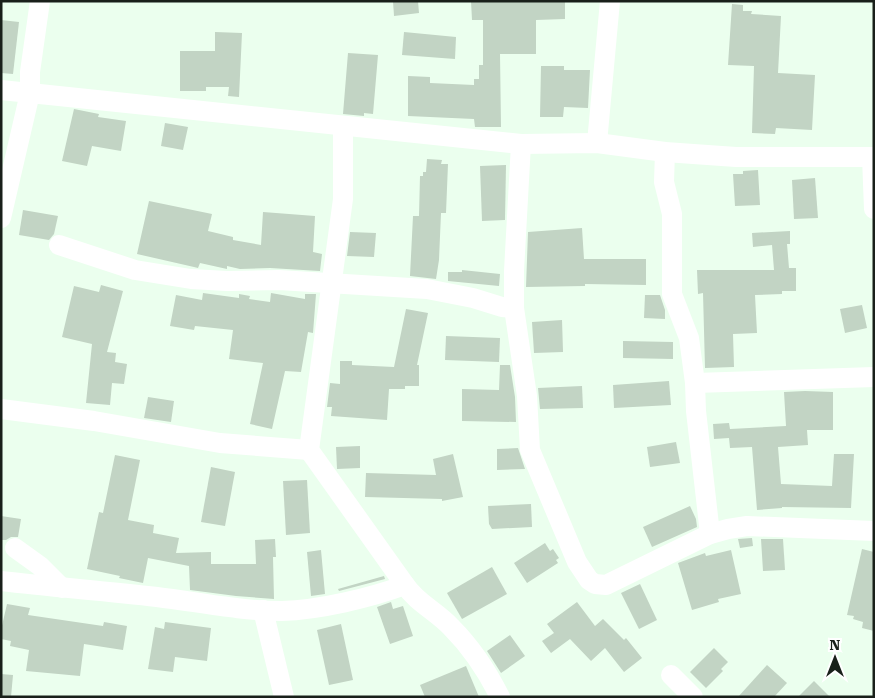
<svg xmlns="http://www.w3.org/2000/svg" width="875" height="698" font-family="'Roboto Serif',serif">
  <rect width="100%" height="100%" fill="#ebffee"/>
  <g fill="#c2d4c4">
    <path d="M393,1h25l1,12 -25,3z"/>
    <path d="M471,1h94v18l-29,1v34h-36l1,73h-26l-1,-8 -66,-3v-40l22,1v6l44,2v-6h5v-14h4v-45h-11z"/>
    <path d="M732,4l11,1v6h9l-1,3 30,2 -3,57 37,2 -3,55 -36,-2 -1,6 -23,-1 2,-67 -26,-1z"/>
    <path d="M1,20l18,2 -6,52 -12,-1z"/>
    <path d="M215,32l27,1 -3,64 -11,-1 1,-9h-23v4h-26v-40h35z"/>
    <path d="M404,32l52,5 -1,22 -53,-4z"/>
    <path d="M348,53l30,2 -5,59 -9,-1v3l-21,-2z"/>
    <path d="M541,66h23v4h26l-2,38 -24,-1 -1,10h-23z"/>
    <path d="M74,109l25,5 -1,3 28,4 -5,30 -29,-5 -5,20 -25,-5z"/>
    <path d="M165,123l23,4 -5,23 -22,-4z"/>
    <path d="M427,159l15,1 -1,4h7l-2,49h-5l-2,47 -3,19 -26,-3 3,-60h6l1,-40h3v-4h3z"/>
    <path d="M506,165l-1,55 -23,1 -2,-55z"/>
    <path d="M758,170l2,35 -25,1 -2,-32h10v-3z"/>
    <path d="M815,178l3,40 -24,1 -2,-39z"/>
    <path d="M149,201l63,13 -4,17 25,6v3l28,5 2,-33 52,4 -2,36 9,2 -2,17 -50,-3 -30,1 -13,-3v3l-27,-6 -2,5 -4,-1 -57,-13z"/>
    <path d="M23,210l35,6 -4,18 -5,6 -30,-5z"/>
    <path d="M582,228l2,31h62v26l-61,-1v2l-59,1 2,-55z"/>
    <path d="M790,231v13h-3l2,24h7v23h-14v3l-27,1 2,38 -24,1 1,33 -29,1 -2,-75 -5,1 -1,-24h77l-2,-25 -19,2 -1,-14z"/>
    <path d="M350,232l26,1 -2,24 -27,-1z"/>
    <path d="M462,270l38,4 -1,12 -51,-5v-9h14z"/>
    <path d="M101,285l22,6 -16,61 9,1 -1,9 12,2 -3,20 -12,-1 -2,22 -24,-2 6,-59 -30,-7 12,-51 25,6z"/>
    <path d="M203,293l36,5v-4l11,2 -1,3 21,3 1,-9 34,6v-5h11l-3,39 -5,-1 -7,40 -16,-1 -13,58 -22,-5 13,-61 -34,-4 4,-29 -38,-4 -1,4 -24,-4 6,-31 26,5z"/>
    <path d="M645,295h15l5,15v9l-21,-1z"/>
    <path d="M862,305l5,23 -22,5 -5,-24z"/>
    <path d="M406,309l22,4 -11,52h2v21h-14v3h-16l-2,31 -56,-4 1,-9h-5l3,-24 10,1v-23h12v4l42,2z"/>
    <path d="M562,320l1,32 -29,1 -2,-31z"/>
    <path d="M446,336l54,2 -1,24 -54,-2z"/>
    <path d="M623,341l50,1v17l-50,-1z"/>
    <path d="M500,365h10l5,32 1,25 -54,-1v-32l37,1z"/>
    <path d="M669,381l2,24 -57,3 -1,-23z"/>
    <path d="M582,386l1,22 -43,1 -2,-21z"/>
    <path d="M805,391l28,1v38h-26l1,15 -30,2 3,37 51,2 2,-32h20l-3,54 -69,-1v1l-25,2 -5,-63 -22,1 -1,-10 -15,1 -1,-15 16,-1 1,6 56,-3 -2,-34z"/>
    <path d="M148,397l26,4 -3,21 -27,-4z"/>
    <path d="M676,442l4,21 -30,4 -3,-20z"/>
    <path d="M360,446v22l-23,1 -1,-22z"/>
    <path d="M518,448l7,21 -28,1v-21z"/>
    <path d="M453,454l10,43 -21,4v-2l-77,-2 1,-24 70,2 -3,-16z"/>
    <path d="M115,455l25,5 -12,60 26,5 -1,8 26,5 -3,15 35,-1v12h45l-1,-24 20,-1 1,18h-3l1,42 -38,-3 -46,-6 -1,-24 -41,-8 -5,25 -24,-5 1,-2 -33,-7 12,-57 4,1z"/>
    <path d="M211,467l24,5 -10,54 -24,-4z"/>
    <path d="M307,480l3,53 -24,2 -3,-54z"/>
    <path d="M531,504l1,23 -40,2 -3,-5 -1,-18z"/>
    <path d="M690,506l6,13 1,8 -45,20 -9,-20z"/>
    <path d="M1,516l20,3 -3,18h-7l-5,3h-5z"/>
    <path d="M752,538l1,8 -13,2 -2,-9z"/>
    <path d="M761,539h22l2,31 -22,1z"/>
    <path d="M545,543l5,8 3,-2 6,9 -3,2 2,3 -31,20 -13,-20z"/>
    <path d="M862,549l12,3v79l-12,-3 1,-6 -10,-3 1,-3 -7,-1z"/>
    <path d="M321,550l4,44 -14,2 -4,-44z"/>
    <path d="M731,550l10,44 -23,5 1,3 -27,8 -14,-47 27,-10 1,3z"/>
    <path d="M492,567l15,27 -45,25 -15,-26z"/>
    <path d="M384,576l1,3 -46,12 -1,-2z"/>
    <path d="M640,584l17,36 -18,9 -18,-36z"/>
    <path d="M391,602l2,7 10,-3 10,30 -23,8 -13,-37z"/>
    <path d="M577,602l18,24 8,-7 21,21 2,-2 16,20 -18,14 -19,-24 -14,13 -21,-22 -19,14 -9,-12 12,-8 -7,-9z"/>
    <path d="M7,604l23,4 -2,7 75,11 1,-4 23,4 -4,24 -39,-6 -4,32 -54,-5 3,-21 -19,-4 1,-5 -10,-2v-9z"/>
    <path d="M165,622l46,6 -4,33 -32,-4 -2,15 -25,-3 7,-42 9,2z"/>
    <path d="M341,624l12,56 -24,5 -12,-55z"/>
    <path d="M510,635l15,21 -24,17 -14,-22z"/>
    <path d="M714,648l14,14 -7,7 2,2 -17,17 -16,-16z"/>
    <path d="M767,665l20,18 -13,14h-36z"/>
    <path d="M466,666l13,31h-54l-5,-12z"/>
    <path d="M1,674l12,1 -2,22h-10z"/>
    <path d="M814,681l16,16h-32z"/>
  </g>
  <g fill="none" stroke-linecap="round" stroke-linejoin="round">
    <g stroke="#fff" stroke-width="20">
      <path d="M1,90l520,54 76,-1 68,9 71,5h138"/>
      <path d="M343,126v73l-34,251 96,135"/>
      <path d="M597,143l13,-142"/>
      <path d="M521,144l-7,127v37l13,88 3,54 47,112 12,18 6,4 11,1 104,-51 18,-5 19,-3 127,5"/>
      <path d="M665,152l-1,30 8,32v80l17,44 6,45 1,28 14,123"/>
      <path d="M872,157l2,52"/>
      <path d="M1,218l29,-125v-21l10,-71"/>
      <path d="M59,245l76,25 56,9 36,2 52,-1 148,9 46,9 29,9 12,1"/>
      <path d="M695,383l179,-6"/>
      <path d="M1,409l93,12 126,22 89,7"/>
      <path d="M15,548l25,18 22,22"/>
      <path d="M1,581c52,6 104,10 156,16 41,5 83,14 125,14 37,-1 88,-13 123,-26 12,18 31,26 46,42 20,20 36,44 49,70"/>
      <path d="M263,610l21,87"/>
      <path d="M671,675l22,22"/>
    </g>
  </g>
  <rect width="875" height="698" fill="none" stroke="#19201a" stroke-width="5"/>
  <g transform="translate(835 658)" stroke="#ffffff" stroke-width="4" paint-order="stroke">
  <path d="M0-4L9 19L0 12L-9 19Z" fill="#19201a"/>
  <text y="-8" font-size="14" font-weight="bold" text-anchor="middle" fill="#19201a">N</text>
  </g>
</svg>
